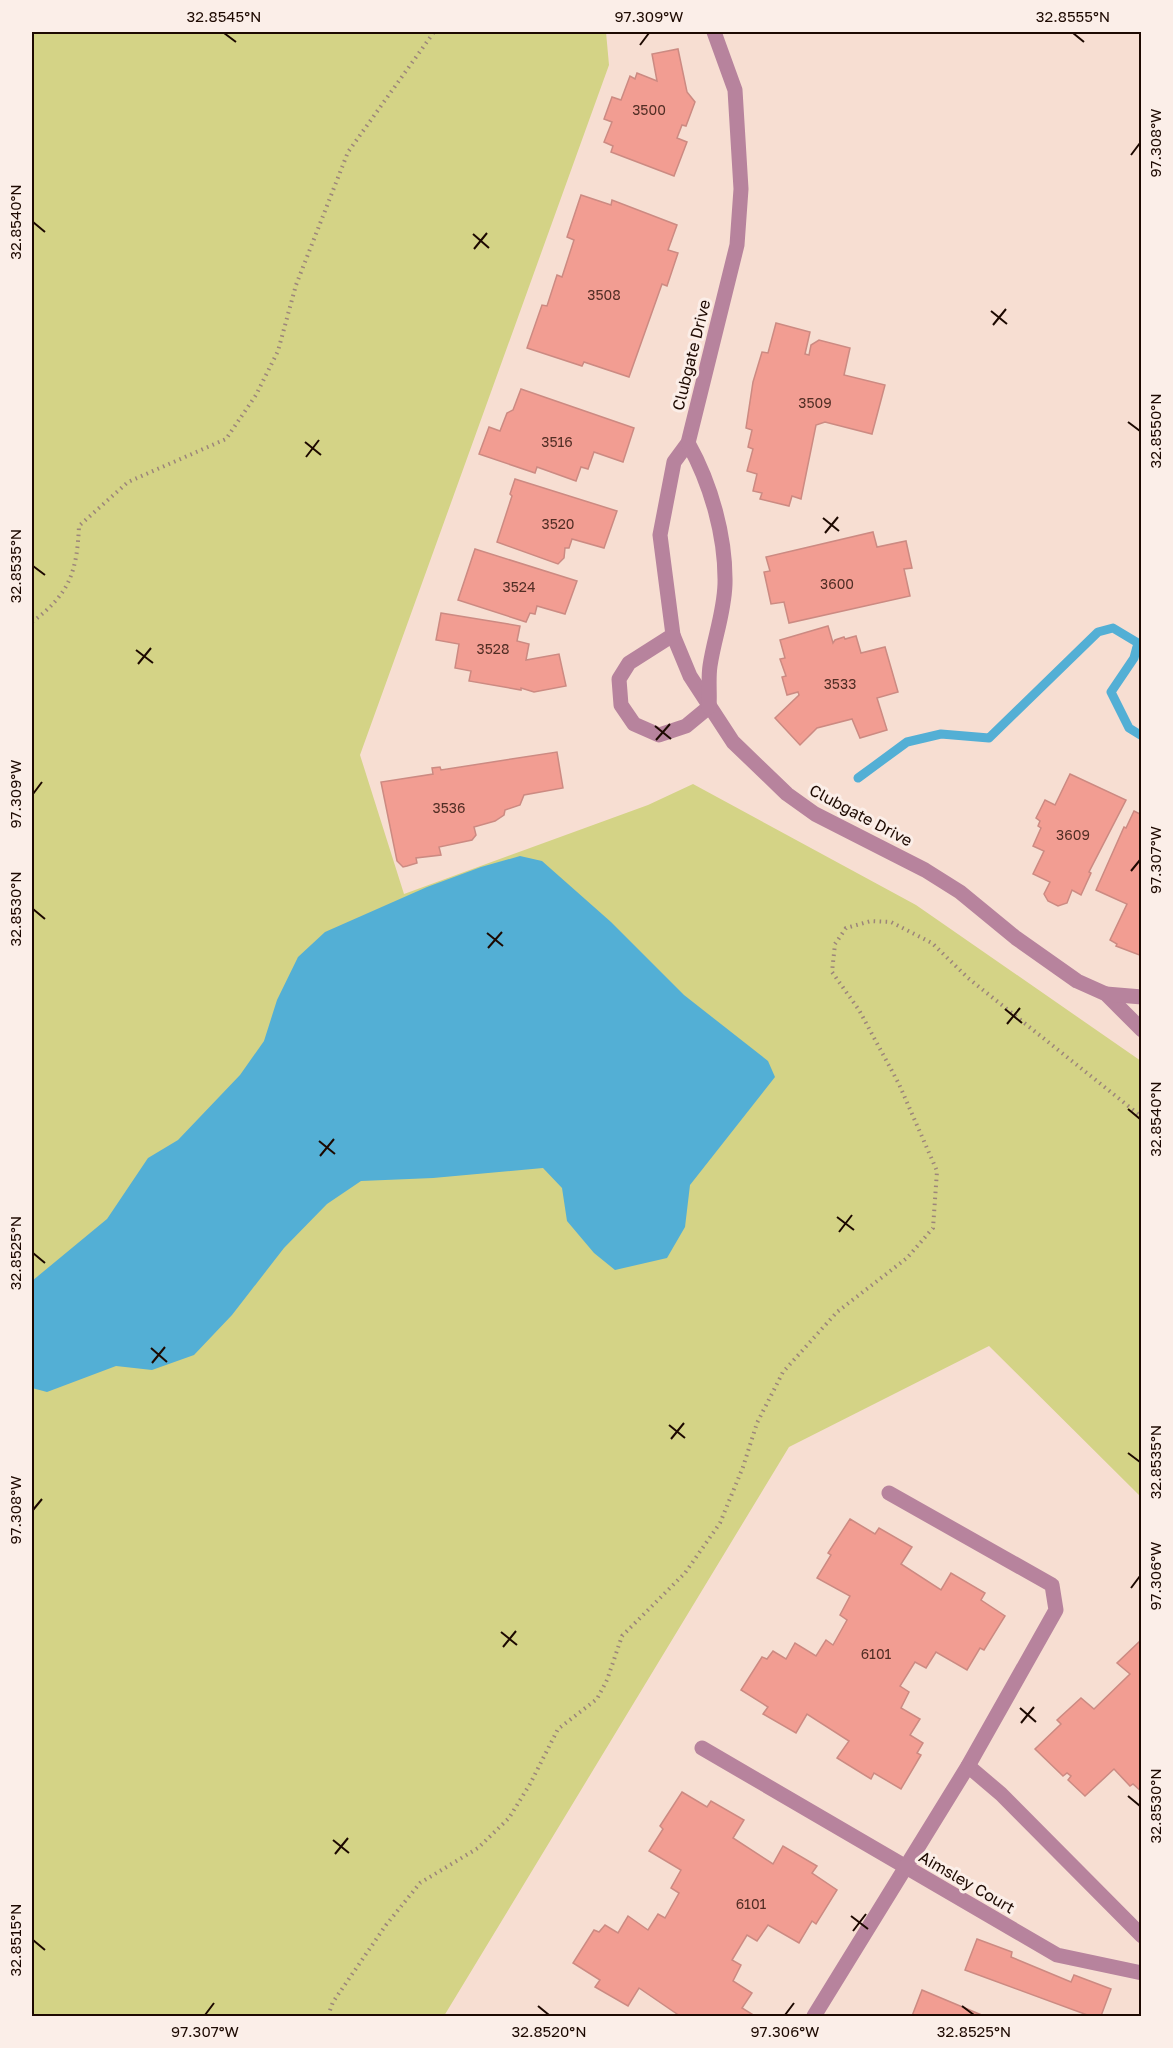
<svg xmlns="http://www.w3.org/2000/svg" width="1173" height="2048" font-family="'Golos Text',sans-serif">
  <rect width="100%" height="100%" fill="#f7ded2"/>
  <path fill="#d4d386" d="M32,32h574l3,33 -249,690 44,139 244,-89 45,-21 223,121 225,156v436l-152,-151 -200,101 -345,569h-412z"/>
  <path fill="#53afd5" d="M520,856l22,5 69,61 73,73 84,66 7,16 -85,108 -5,42 -18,31 -52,12 -21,-17 -27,-32 -5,-33 -19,-20 -110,10 -72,3 -34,23 -43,44 -52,67 -38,40 -42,15 -36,-4 -69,26 -15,-4v-107l75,-62 41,-61 30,-18 62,-65 24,-34 13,-41 21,-43 27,-25 102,-45 54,-20z"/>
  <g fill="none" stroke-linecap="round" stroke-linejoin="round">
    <path stroke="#53afd5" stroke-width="9" d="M858,778l49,-36 34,-8 48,4 109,-106 15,-4 25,15 -4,15 -23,34 18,36 13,8"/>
  </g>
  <g fill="#f29d92" stroke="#cc8a82" stroke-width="1.5">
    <path d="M678,49l9,43 8,10 -9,24 -4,-1 -5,13 10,4 -13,34 -63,-24 2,-6 -9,-4 8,-20 -8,-3 8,-22 9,3 9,-24 5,3 2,-6 20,8 -5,-27z"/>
    <path d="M581,195l30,10 1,-5 65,25 -9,25 10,3 -11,33 -5,-2 -33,93 -45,-15 -2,4 -55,-18 15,-43 5,1 10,-31 5,2 12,-37 -7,-3z"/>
    <path d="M776,323l34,9 -5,22 4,1 2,-10 8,-5 31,8 -6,27 41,10 -13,49 -47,-12 -9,3 -15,74 -9,-3 -3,10 -29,-7 2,-6 -9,-2 4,-17 -10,-3 6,-22 -5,-2 4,-17 -6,-2 7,-46 9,-30 6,1z"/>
    <path d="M521,389l113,39 -11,34 -29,-10 -6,17 -7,-2 -5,14 -39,-14 -2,6 -56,-19 10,-27 11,4 7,-18 6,-3z"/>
    <path d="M515,479l102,32 -13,37 -32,-9 -3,9h-4l-1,10 -6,6 -61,-22 15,-46 -2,-2z"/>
    <path d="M873,532l4,15 29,-6 6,27 -8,1 6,27 -121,27 -5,-21 -13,2 -7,-32 6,-1 -4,-14z"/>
    <path d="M475,549l102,32 -12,33 -28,-8 -2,8 -5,-1 -4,9 -68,-22z"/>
    <path d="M441,613l79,13 -3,15 12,3 -3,16 33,-6 7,32 -32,6 -13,-4v2l-52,-9 2,-10 -16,-3 4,-24 -23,-4z"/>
    <path d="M828,626l5,17 2,-3 9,-3 1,2 11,-3 5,17 24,-6 13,45 -21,6 10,32 -27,8 -8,-19 -35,9 -17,17 -25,-27 24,-23 -1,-3 -11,3 -5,-18 4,-1 -6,-17 5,-1 -5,-18z"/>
    <path d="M557,752l6,36 -39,7 -4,10 -15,5 -1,5 -9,6 -21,6 2,8 -4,5 -33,7 2,8 -25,3 1,5 -10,3 -4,1 -6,-6 -16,-79 52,-8 -1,-6 8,-1 1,3z"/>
    <path d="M1070,774l56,26 -37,72 2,1 -10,22 -9,-5 -5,13 -9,3 -10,-5 -4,-7 6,-12 -17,-8 11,-23 -11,-5 8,-18 -3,-2 2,-5 -4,-3 9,-18 10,5z"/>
    <path d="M1134,811l8,4v141l-26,-10 1,-2 -7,-4 17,-36 -31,-14 28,-63 2,1z"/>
    <path d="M850,1519l25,15 4,-6 33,19 -11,17 40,26 10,-17 34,20 -4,7 24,16 -21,34 -4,-2 -13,22 -31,-18 -10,16 -11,-6 -15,24 9,6 -8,16 19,11 -10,16 13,8 -6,10 4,2 -20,34 -27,-16 -3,6 -34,-21 12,-17 -42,-27 -11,19 -33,-19 5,-7 -27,-17 21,-33 5,2 6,-8 13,8 9,-16 21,13 10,-16 7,5 14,-25 -7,-5 10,-19 -33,-18 14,-23 -3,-2z"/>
    <path d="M1140,1641l2,151 -9,-8 -3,2 -16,-17 -29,27 -17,-16 3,-4 -4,-3 -4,3 -28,-27 26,-25 -4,-4 24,-22 13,11 36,-35 -13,-11z"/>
    <path d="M682,1792l25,15 4,-6 33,19 -11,18 40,26 10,-18 34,20 -5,7 25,17 -21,34 -4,-3 -13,22 -31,-18 -11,16 -10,-6 -15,25 9,5 -8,16 19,12 -10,15 13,8h-75l-41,-28 -11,18 -33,-19 5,-7 -27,-17 21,-33 5,2 6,-7 13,8 10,-17 20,14 10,-16 7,4 14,-25 -8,-5 10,-18 -32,-19 14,-22 -3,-3z"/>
    <path d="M977,1939l35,13 -1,5 60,25 3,-7 37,14 -10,27h-11l-125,-46z"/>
    <path d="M922,1990l62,26h-72z"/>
  </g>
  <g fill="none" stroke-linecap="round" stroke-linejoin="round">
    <g stroke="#9c857a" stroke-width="4" stroke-dasharray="1.5 4.5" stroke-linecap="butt">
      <path d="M32,622c38,-28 45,-51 47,-96l49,-44 98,-43 30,-44 22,-44 18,-66 52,-133 86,-120"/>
      <path d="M328,2016l5,-14 53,-77 34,-42 58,-35 31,-30 21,-34 28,-55 39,-30 10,-19 15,-44 63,-63 35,-50 23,-56 14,-44 26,-51 54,-60 70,-54 26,-30 4,-57 -38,-87 -40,-74 -27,-38 3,-28 11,-16 25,-7 20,1 41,21 36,35 174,139"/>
    </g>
    <g stroke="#b7839d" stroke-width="15">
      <path d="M673,635l-44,28 -10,16 2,26 13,19 25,11 27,-9 23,-19"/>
      <path d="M702,1748l355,207 85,18"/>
      <path d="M968,1766l33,28 141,142"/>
      <path d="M814,2016l154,-250 88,-156 -4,-25 -163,-92"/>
    </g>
    <g stroke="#b7839d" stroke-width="15">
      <path d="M714,32l21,58 6,99 -4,56 -49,198 -14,19 -14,73 13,100 17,41 43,66 54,52 28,20 110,56 35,22 56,46 61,43 29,13 36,36"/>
      <path d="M688,443c23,41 38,94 37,141 -1,30 -11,54 -15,82 -2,13 0,28 -1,41"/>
      <path d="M1106,994l36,3"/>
    </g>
  </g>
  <path fill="none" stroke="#1d0901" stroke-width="2" d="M224,33l12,9M1073,33l11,9M640,45l9,-12M1131,155l9,-12M33,222l12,10M473,234l16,14M474,249l13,-16M991,311l16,13M993,325l13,-16M1128,422l12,9M305,442l16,13M306,457l13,-17M823,518l16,13M825,533l13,-16M33,566l12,9M136,650l17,13M138,664l13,-16M655,726l16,13M656,740l14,-16M33,794l9,-12M1131,871l9,-11M33,909l12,10M487,933l16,13M488,948l14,-16M1005,1009l17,14M1007,1024l13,-16M1128,1109l12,10M319,1141l16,13M320,1156l14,-17M837,1217l17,13M839,1232l13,-17M33,1253l12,10M151,1348l16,14M152,1363l13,-16M669,1425l16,13M671,1439l13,-16M1128,1453l12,9M33,1510l9,-11M1131,1588l9,-12M501,1632l16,13M503,1647l13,-16M1020,1708l16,14M1021,1723l13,-16M1128,1796l12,10M333,1840l16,13M335,1854l13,-16M851,1916l17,13M853,1931l13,-17M33,1940l12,10M538,2006l11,9M962,2006l12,9M205,2015l9,-12M785,2015l9,-12"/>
  <g text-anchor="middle" stroke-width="6" stroke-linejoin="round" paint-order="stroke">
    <g font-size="14" fill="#522e25">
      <text x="649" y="115">3500</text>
      <text x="604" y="300">3508</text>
      <text x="815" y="408">3509</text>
      <text x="557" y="447">3516</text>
      <text x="558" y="529">3520</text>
      <text x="837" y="589">3600</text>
      <text x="519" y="592">3524</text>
      <text x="493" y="654">3528</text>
      <text x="840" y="689">3533</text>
      <text x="449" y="813">3536</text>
      <text x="1073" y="840">3609</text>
      <text x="876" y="1659">6101</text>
      <text x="751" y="1909">6101</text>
    </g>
    <g font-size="16" fill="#1d0901" stroke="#fbeee8">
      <text transform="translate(691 355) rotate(-76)" y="6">Clubgate Drive</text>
      <text transform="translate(861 815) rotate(28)" y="6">Clubgate Drive</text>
      <text transform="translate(967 1882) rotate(30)" y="6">Aimsley Court</text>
    </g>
  </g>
  <rect width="1173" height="2048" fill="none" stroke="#fbeee8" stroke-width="66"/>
  <rect x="33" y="33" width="1107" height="1982" fill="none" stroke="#1d0901" stroke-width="2"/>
  <g font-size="15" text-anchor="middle" fill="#1d0901">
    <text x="224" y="22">32.8545°N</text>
    <text x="649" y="22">97.309°W</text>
    <text x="1073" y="22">32.8555°N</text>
    <text transform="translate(1156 143) rotate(-90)" y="5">97.308°W</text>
    <text transform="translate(16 222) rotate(-90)" y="5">32.8540°N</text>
    <text transform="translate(1156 431) rotate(-90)" y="5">32.8550°N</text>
    <text transform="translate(16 566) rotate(-90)" y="5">32.8535°N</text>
    <text transform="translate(16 794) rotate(-90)" y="5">97.309°W</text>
    <text transform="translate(1156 860) rotate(-90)" y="5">97.307°W</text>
    <text transform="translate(16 909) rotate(-90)" y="5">32.8530°N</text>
    <text transform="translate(1156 1119) rotate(-90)" y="5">32.8540°N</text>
    <text transform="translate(16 1253) rotate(-90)" y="5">32.8525°N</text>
    <text transform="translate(1156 1462) rotate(-90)" y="5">32.8535°N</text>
    <text transform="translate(16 1510) rotate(-90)" y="5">97.308°W</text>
    <text transform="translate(1156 1576) rotate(-90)" y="5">97.306°W</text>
    <text transform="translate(1156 1806) rotate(-90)" y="5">32.8530°N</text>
    <text transform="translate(16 1940) rotate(-90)" y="5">32.8515°N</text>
    <text x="205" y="2037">97.307°W</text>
    <text x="549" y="2037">32.8520°N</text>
    <text x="785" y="2037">97.306°W</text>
    <text x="974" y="2037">32.8525°N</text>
  </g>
</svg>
